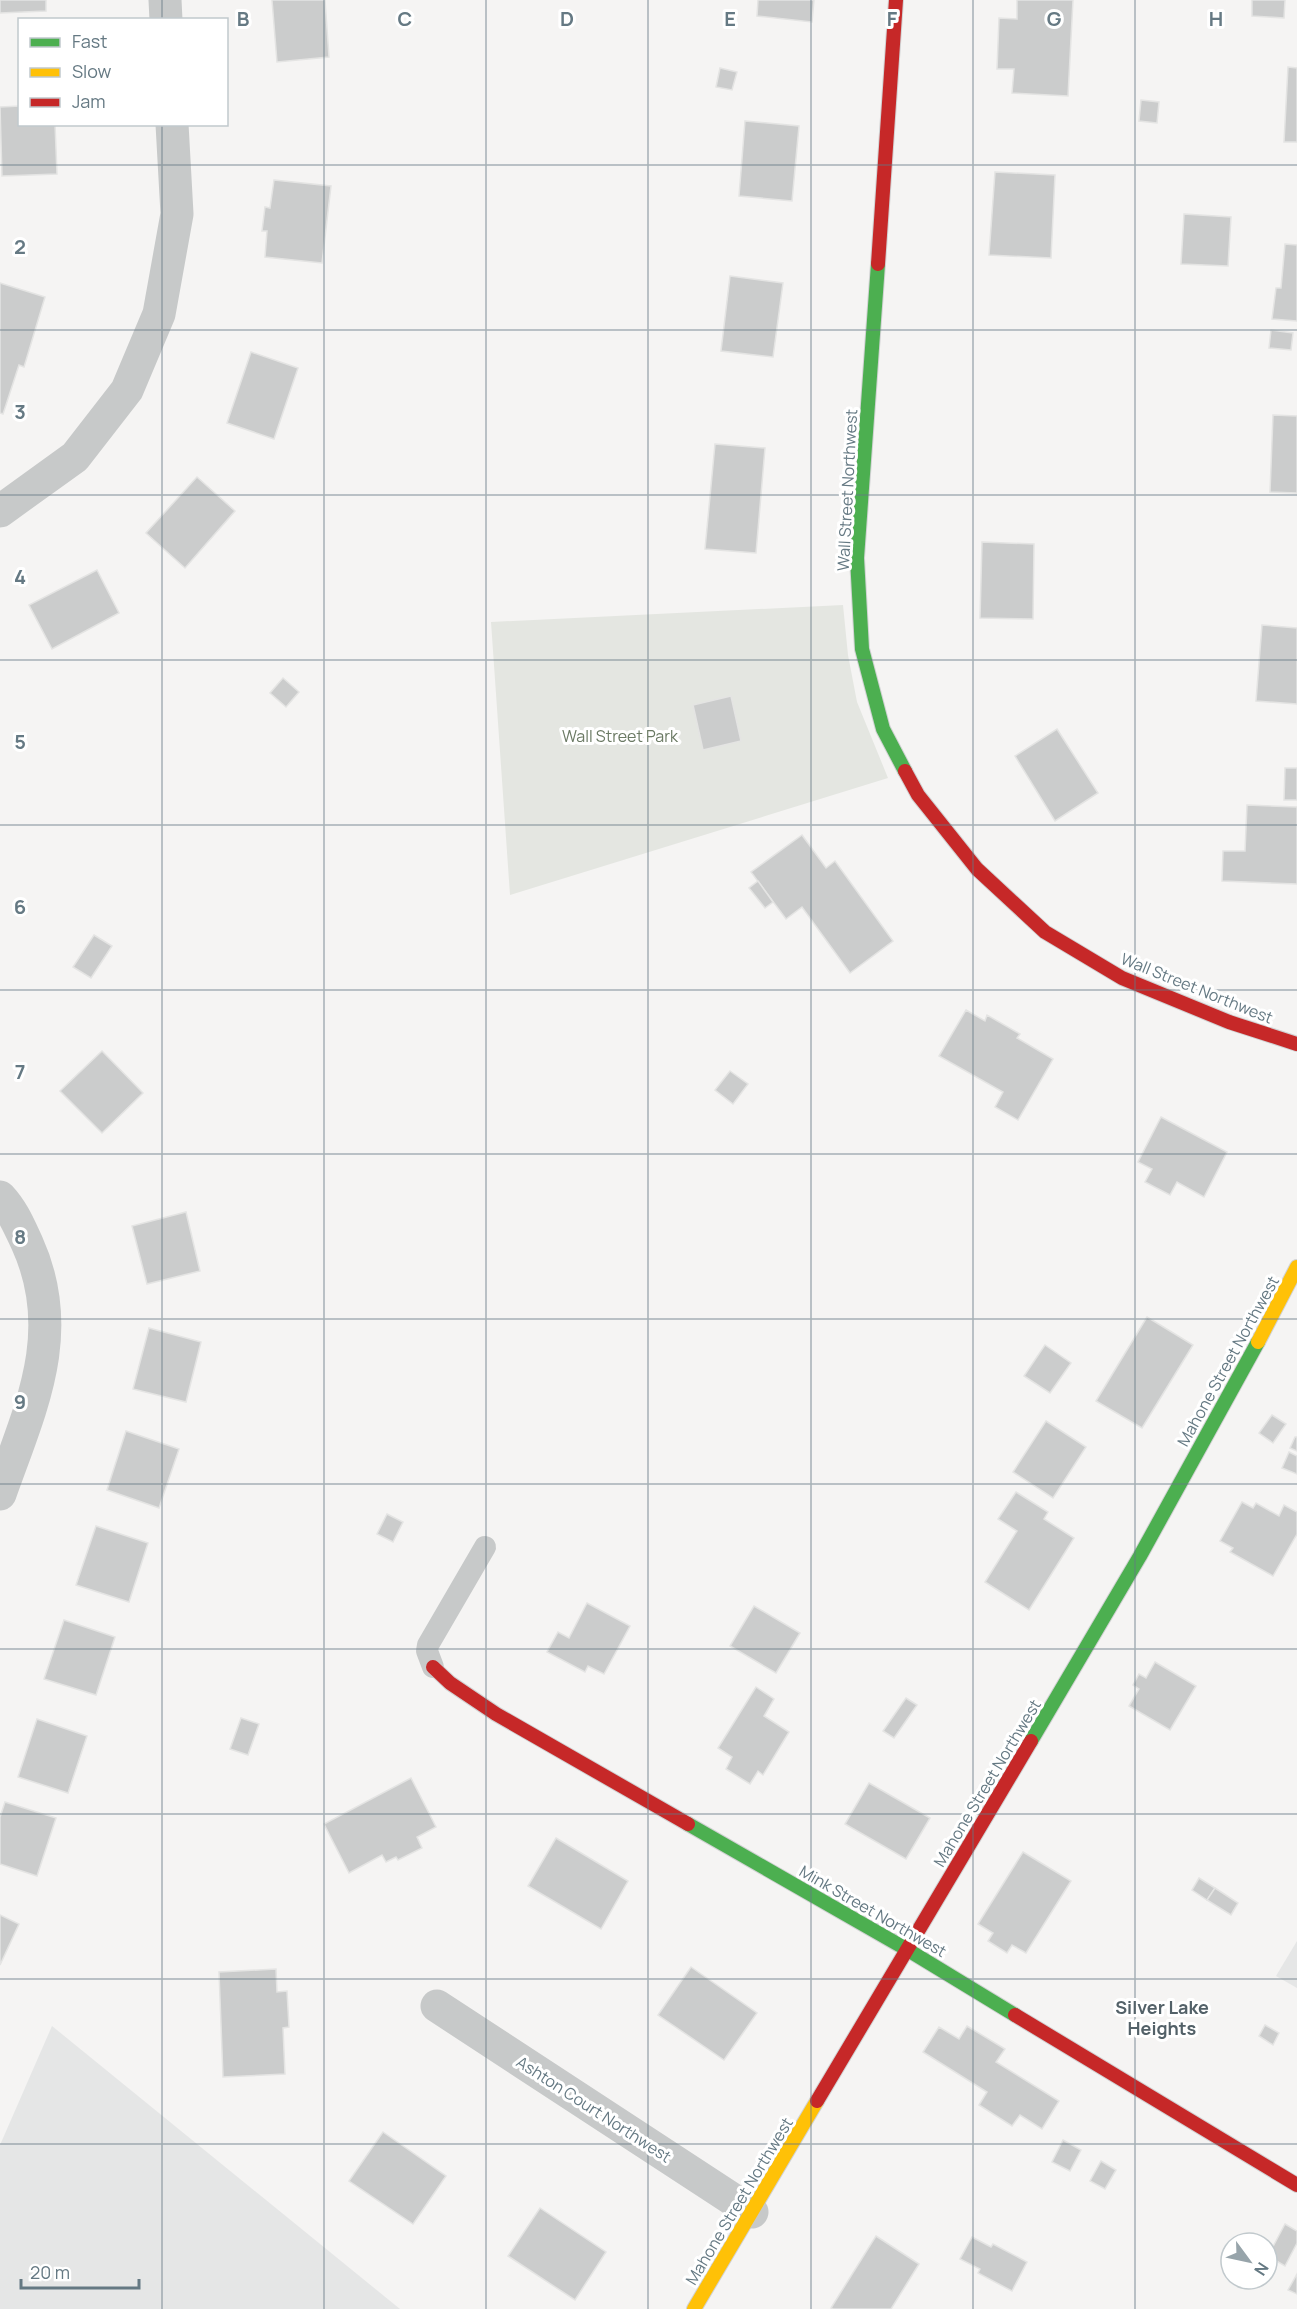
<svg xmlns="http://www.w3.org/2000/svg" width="1297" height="2309" font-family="Manrope,sans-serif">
  <rect width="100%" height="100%" fill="#f5f4f3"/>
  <g fill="#e5e6e6">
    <path d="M1297,1941v47l-21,-12z"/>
    <path d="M52,2026l348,283h-400v-164z"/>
  </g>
  <path fill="#e4e6e1" d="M843,605l5,50 9,47 31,76 -378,117 -19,-273z"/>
  <g fill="#cbcccc" stroke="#e4e4e3" stroke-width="1.5">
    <path d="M0,0h46v11l-46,2z"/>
    <path d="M272,0h53l4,57 -52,5z"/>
    <path d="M758,0h56l-2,22 -55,-6z"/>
    <path d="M1017,0h56l-5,96 -56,-3 2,-24h-17l2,-51 18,1z"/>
    <path d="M1252,0h33l-1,18 -32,-2z"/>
    <path d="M1288,67l9,1v74h-13z"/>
    <path d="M720,68l17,4 -5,18 -16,-3z"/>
    <path d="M1141,100l18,2 -2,21 -18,-2z"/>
    <path d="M20,106v18h35l2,50 -55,2 -2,-69z"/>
    <path d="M745,121l54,5 -7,75 -53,-5z"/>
    <path d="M995,172l60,3 -4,83 -62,-3z"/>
    <path d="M274,180l57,6 -9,77 -57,-6 2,-26h-5l3,-24 5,1z"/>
    <path d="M1184,214l47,3 -3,49 -47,-2z"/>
    <path d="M1285,244l12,1v76l-25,-2 4,-31h5z"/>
    <path d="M730,276l53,7 -10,74 -52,-6z"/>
    <path d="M0,283l45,14 -21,70 -5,-2 -16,49 -3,-1z"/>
    <path d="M1271,330l22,3 -2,17 -22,-2z"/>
    <path d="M251,352l47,16 -24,71 -47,-16z"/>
    <path d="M1273,415l24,1v77l-27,-1z"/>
    <path d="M715,444l50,4 -9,105 -51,-4z"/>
    <path d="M197,477l38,34 -50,57 -39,-35z"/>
    <path d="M982,542l52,2 -1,75 -53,-1z"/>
    <path d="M97,570l22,43 -67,36 -23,-44z"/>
    <path d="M1262,625l35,3v76l-41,-3z"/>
    <path d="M283,678l16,14 -13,15 -16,-14z"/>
    <path d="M731,696l10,45 -38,9 -10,-45z"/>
    <path d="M1057,729l41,64 -43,28 -40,-65z"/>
    <path d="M1285,768h12v32h-13z"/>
    <path d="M1247,805l50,2v77l-75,-3 1,-30h22z"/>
    <path d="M802,835l24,33 9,-7 58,80 -43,32 -48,-66 -16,12 -35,-47z"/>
    <path d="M758,881l15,21 -8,6 -16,-20z"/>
    <path d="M94,935l18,11 -21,32 -18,-11z"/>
    <path d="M966,1010l19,11 2,-6 33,19 -3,4 36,21 -35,61 -23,-13 8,-15 -64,-36z"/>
    <path d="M102,1051l41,42 -41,40 -42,-42z"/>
    <path d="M730,1071l18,13 -15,20 -18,-14z"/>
    <path d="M1161,1117l66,35 -23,45 -27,-15 -7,13 -25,-13 7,-13 -14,-7z"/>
    <path d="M186,1212l14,59 -53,13 -15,-58z"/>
    <path d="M1147,1317l46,28 -51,83 -46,-27z"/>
    <path d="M149,1328l52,14 -15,60 -53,-13z"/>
    <path d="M1045,1345l26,18 -21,30 -26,-17z"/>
    <path d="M1272,1415l14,9 -13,19 -14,-10z"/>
    <path d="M1046,1421l40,26 -33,51 -40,-26z"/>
    <path d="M126,1431l53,18 -20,59 -52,-18z"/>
    <path d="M1295,1437h2v14l-7,-3z"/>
    <path d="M1289,1452l8,4v18l-15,-6z"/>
    <path d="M1016,1492l32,20 -4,7 30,19 -45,72 -44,-28 32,-51 -19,-12z"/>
    <path d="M1242,1502l11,6 3,-5 23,13 5,-11 13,7v22l-24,42 -43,-24 3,-4 -13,-7z"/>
    <path d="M387,1514l16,8 -10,20 -16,-8z"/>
    <path d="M96,1526l52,17 -19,59 -53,-17z"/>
    <path d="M587,1603l43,23 -26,48 -16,-8 -3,6 -38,-20 11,-20 11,6z"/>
    <path d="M754,1606l46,27 -24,40 -46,-27z"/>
    <path d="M64,1620l51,17 -19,58 -52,-16z"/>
    <path d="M1155,1662l41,24 -26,44 -41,-24 10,-17 -6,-4 6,-11 7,4z"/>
    <path d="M756,1687l18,12 -10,17 25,16 -26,43 -5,-4 -8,13 -24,-15 6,-12 -14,-9z"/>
    <path d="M906,1698l11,7 -23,33 -11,-7z"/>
    <path d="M241,1718l18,6 -11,31 -18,-6z"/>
    <path d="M37,1719l50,17 -19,57 -50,-16z"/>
    <path d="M411,1778l25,49 -19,10 5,11 -24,12 -2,-3 -10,5 -4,-7 -33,18 -25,-49z"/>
    <path d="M869,1783l61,35 -24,41 -61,-35z"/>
    <path d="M5,1802l51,16 -19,58 -37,-12v-47z"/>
    <path d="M556,1838l72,43 -27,48 -73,-43z"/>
    <path d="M1023,1852l48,29 -45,72 -14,-8 -5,8 -19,-12 5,-8 -15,-9z"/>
    <path d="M1199,1878l16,10 -8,12 -15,-10z"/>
    <path d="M1215,1888l23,15 -7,12 -24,-15z"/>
    <path d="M0,1915l19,9 -19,41z"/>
    <path d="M691,1967l66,46 -33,47 -66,-45z"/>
    <path d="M276,1969l1,23 10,-1 2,36 -6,1 2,46 -62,3 -4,-105z"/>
    <path d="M1265,2025l14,8 -6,12 -14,-9z"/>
    <path d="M967,2026l38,23 -9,13 63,39 -17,28 -22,-14 -8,11 -33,-21 8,-13 -64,-40 16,-25 20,12z"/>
    <path d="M383,2132l63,44 -33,48 -64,-43z"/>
    <path d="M1063,2140l18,10 -11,21 -18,-9z"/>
    <path d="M1101,2161l15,9 -11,19 -15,-8z"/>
    <path d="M540,2208l66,44 -31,48 -67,-44z"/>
    <path d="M1285,2224l12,7v12l-12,23 -17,-10z"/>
    <path d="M876,2236l43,28 -28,45h-58l-2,-1z"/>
    <path d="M972,2237l19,10 2,-3 34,18 -15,29 -34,-18 2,-4 -20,-10z"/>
    <path d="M1297,2274v20l-9,-4z"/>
  </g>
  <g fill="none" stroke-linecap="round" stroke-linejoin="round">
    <defs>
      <g id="fast">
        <path d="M878,264l-21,294 5,91 21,80 22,42"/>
        <path d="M1031,1741l109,-185 118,-214"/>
        <path d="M688,1824l220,126 107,65"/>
      </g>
      <g id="slow">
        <path d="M1258,1342l39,-75"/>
        <path d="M694,2309l123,-208"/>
      </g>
      <g id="jam">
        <path d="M878,264l18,-264"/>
        <path d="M905,771l13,24 59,74 68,63 77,46 107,44 68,22"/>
        <path d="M433,1667l17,16 46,31 192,110"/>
        <path d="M1015,2015l282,170"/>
        <path d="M817,2101l214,-360"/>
      </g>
    </defs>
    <use href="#fast" stroke="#d1d2d3" stroke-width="16"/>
    <use href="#slow" stroke="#d1d2d3" stroke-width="16"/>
    <use href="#jam" stroke="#d1d2d3" stroke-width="16"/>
    <path stroke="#c7c9c9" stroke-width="22" d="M433,1667l-6,-16 1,-6 57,-98"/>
    <g stroke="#c7c9c9" stroke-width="33">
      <path d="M165,0l1,20"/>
      <path d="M0,511l75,-54 52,-67 32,-76 18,-100 -5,-90"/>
      <path d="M0,1197c13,14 19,29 27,46 41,90 3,166 -27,251"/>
      <path d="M437,2006l315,206"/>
    </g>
    <use href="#fast" stroke="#4caf50" stroke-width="14"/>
    <use href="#slow" stroke="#ffc107" stroke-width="14"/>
    <use href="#jam" stroke="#c62828" stroke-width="14"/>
  </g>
  <path fill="none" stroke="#657983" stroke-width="1.5" stroke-opacity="0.55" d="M162,0v20M324,0v2309M486,0v2309M648,0v2309M811,0v2309M973,0v2309M1135,0v2309M162,124v2185M0,165h1297M0,330h1297M0,495h1297M0,660h1297M0,825h1297M0,990h1297M0,1154h1297M0,1319h1297M0,1484h1297M0,1649h1297M0,1814h1297M0,1979h1297M0,2144h1297"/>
  <g text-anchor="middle" stroke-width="6" stroke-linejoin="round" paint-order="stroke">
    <g font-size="16" fill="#657983" stroke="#fff">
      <text transform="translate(847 490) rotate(-87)" y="6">Wall Street Northwest</text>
      <text transform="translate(1197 988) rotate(22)" y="6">Wall Street Northwest</text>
      <text transform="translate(1228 1361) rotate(-61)" y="6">Mahone Street Northwest</text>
      <text transform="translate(987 1783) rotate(-59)" y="6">Mahone Street Northwest</text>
      <text transform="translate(873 1911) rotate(30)" y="6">Mink Street Northwest</text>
      <text transform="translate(594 2109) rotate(33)" y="6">Ashton Court Northwest</text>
      <text transform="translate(739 2201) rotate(-59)" y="6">Mahone Street Northwest</text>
    </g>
    <g font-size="16" fill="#6b7a64" stroke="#fff">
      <text x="620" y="742">Wall Street Park</text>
    </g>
    <g font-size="18" font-weight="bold" fill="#536168" stroke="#fff">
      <text x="1162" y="2014">Silver Lake<tspan x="1162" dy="21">Heights</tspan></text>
    </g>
  </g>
  <g font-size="20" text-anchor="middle" font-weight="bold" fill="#657983" stroke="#fff" stroke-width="6" stroke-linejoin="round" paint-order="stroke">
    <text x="243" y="26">B</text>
    <text x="405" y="26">C</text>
    <text x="567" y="26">D</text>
    <text x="730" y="26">E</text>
    <text x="892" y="26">F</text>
    <text x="1054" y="26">G</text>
    <text x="1216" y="26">H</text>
    <text x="20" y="254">2</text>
    <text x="20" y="419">3</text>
    <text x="20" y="584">4</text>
    <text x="20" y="749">5</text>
    <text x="20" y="914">6</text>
    <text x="20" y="1079">7</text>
    <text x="20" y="1244">8</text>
    <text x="20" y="1409">9</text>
  </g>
  <rect x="18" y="18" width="210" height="108" fill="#ffffff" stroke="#c1c9cd" stroke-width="1.5"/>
  <rect x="30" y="38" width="30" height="9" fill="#4caf50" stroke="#c1c9cd" stroke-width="1.5"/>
  <text x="72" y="48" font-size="18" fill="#657983">Fast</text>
  <rect x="30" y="68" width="30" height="9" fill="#ffc107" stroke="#c1c9cd" stroke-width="1.5"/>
  <text x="72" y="78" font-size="18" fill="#657983">Slow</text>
  <rect x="30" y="98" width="30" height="9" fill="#c62828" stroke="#c1c9cd" stroke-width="1.5"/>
  <text x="72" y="108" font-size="18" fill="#657983">Jam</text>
  <g transform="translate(1249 2261) rotate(123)"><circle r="28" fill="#ffffff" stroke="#c1c9cd" stroke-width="1.5"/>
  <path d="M0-4.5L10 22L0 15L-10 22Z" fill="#97a4aa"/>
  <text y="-9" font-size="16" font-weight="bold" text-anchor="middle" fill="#657983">N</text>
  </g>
  <path d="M21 2279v9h118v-9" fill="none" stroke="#657983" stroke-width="3"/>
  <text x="30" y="2279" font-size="18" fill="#657983" stroke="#ffffff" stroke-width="4.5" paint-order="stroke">20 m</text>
</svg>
